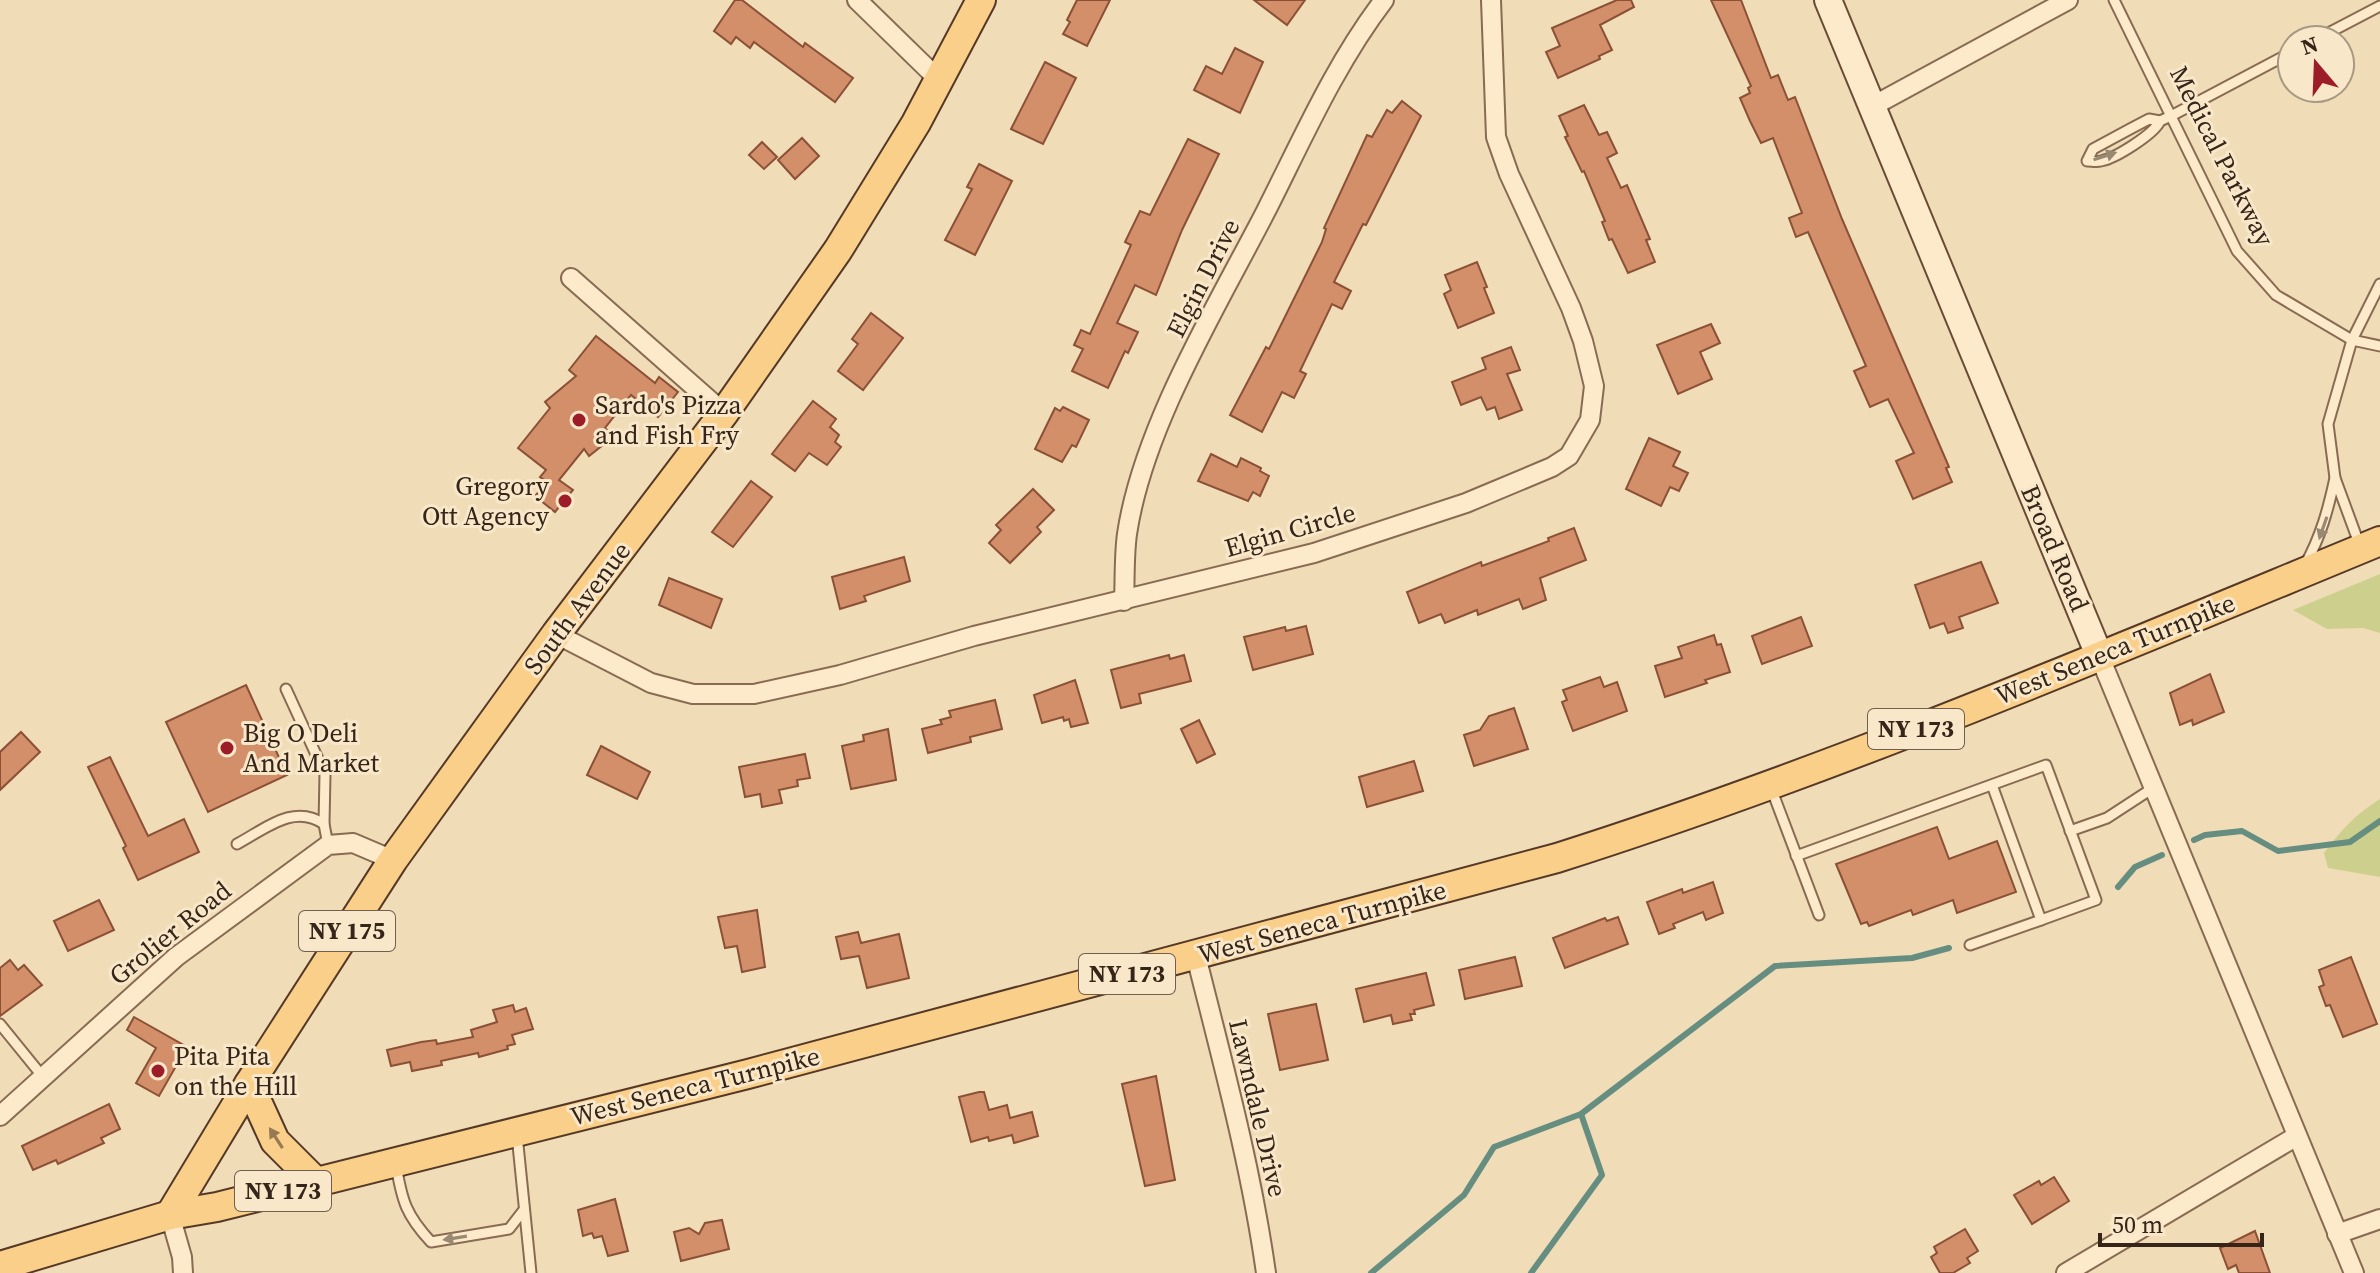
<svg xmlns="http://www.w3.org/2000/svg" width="2380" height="1273" font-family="'Source Serif 4',serif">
  <rect width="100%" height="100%" fill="#f1dcb8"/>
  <g fill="#cdd08c">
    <path d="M2380,574v59l-17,-5 -36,1 -34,-19z"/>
    <path d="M2380,799v78l-52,-9 -4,-15c17,-23 32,-39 56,-54z"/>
  </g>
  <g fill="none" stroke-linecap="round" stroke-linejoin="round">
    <g stroke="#658e81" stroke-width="6">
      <path d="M2194,840l11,-5 37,-4 36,20 72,-9 30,-21"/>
      <path d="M2118,887l17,-20 27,-12"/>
      <path d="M1371,1273l93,-78 30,-48 87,-33 194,-148 137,-8 37,-10"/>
      <path d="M1531,1273l71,-98 -21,-61"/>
    </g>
  </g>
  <g fill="#d38e6a" stroke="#8a5136" stroke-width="2">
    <path d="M735,0h7l61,47 2,-4 48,35 -18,24 -81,-60 -4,6 -14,-11 -5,7 -17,-13z"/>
    <path d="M1077,0h33l-23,46 -24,-12 7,-12 -3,-2z"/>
    <path d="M1254,0h51l-18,25z"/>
    <path d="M1617,0h14l3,7 -34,18 12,25 -13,6 1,3 -42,19 -12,-26 14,-6 -8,-18z"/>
    <path d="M1711,0h30l30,78 7,-3 10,25 7,-3 47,122 107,248 -3,1 6,14 -39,17 -17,-38 18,-8 -26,-54 -18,8 -16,-36 12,-5 -58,-134 -12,5 -7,-19 13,-5 -29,-75 -12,5 -11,-22 -10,-23 10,-5 -2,-5 3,-2z"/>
    <path d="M1235,48l28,14 -23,51 -46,-23 12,-24 16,8z"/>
    <path d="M1045,62l31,16 -33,66 -32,-15z"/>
    <path d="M1402,101l19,15 -55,109 -3,-1 -29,58 17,9 -9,18 -10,-5 -32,67 6,3 -12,24 -12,-6 -20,40 -32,-17 36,-68 3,2 53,-107 4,-13 -2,-1 43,-93 5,2 15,-27 5,3z"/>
    <path d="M1584,105l15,30 8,-3 10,21 -10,5 14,30 6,-3 23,54 -4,1 9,22 -27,11 -16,-34 -3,1 -7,-18 3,-1 -21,-50 -2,1 -17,-35 3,-1 -9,-20z"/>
    <path d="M802,138l17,18 -24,23 -17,-19z"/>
    <path d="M1188,139l31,15 -37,76 -26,65 -21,-10 -18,38 21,9 -10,21 -3,-2 -17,37 -36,-17 11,-22 -9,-4 7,-15 9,4 41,-89 -6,-3 15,-31 10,4z"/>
    <path d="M762,142l15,15 -13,12 -15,-14z"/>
    <path d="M979,164l33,17 -37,74 -30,-15 27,-51 -5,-2z"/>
    <path d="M1477,262l10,25 -3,1 10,25 -36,15 -14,-34 7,-4 -6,-15z"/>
    <path d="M871,313l32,25 -40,52 -25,-19 20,-27 -6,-5z"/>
    <path d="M1711,324l9,19 -20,9 12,27 -34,15 -21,-49z"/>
    <path d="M596,336l59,47 4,-6 19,15 -20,25 -27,-22 -26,33 8,9 -24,19 -5,-7 -25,31 14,10 -18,22 -20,-16 12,-14 -7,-5 6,-7 -28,-22 32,-40 -5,-6 31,-26 -7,-6z"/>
    <path d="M1511,347l9,23 -13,4 15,36 -23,9 -4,-12 -8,3 -6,-13 -20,8 -9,-23 34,-13 -4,-11z"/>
    <path d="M813,401l23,18 -6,8 9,8 -4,7 6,5 -14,18 -18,-12 -14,18 -23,-17z"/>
    <path d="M1063,407l26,13 -13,27 -4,-2 -10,17 -27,-13 20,-41 5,3z"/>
    <path d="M1649,438l31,14 -7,14 15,7 -9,18 -9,-4 -9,19 -35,-17z"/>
    <path d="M1211,454l26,13 4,-9 20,10 -1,3 9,5 -9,20 -7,-4 -5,9 -50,-20z"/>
    <path d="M751,481l21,16 -39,50 -21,-15z"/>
    <path d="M1033,489l21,21 -17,17 4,5 -31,31 -21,-20 12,-13 -5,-5z"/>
    <path d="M1574,528l12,32 -46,18 6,22 -23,9 -4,-10 -41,16 -1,-5 -32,13 -4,-9 -22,9 -12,-31 74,-30 1,4 67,-25 -1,-3z"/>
    <path d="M904,557l6,24 -46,15 2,5 -26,8 -8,-32z"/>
    <path d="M1981,562l17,41 -39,14 4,11 -15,5 -4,-10 -14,5 -15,-43z"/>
    <path d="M669,578l53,21 -11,29 -52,-23z"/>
    <path d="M1801,617l11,29 -50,18 -10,-28z"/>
    <path d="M1306,626l7,28 -60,16 -9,-33 41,-10 1,4z"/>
    <path d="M1714,635l3,10 4,-1 9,28 -25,8 2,3 -42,14 -10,-31 27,-8 -4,-11z"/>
    <path d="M1169,655l1,4 14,-4 7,26 -52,13 2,9 -20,5 -10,-38z"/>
    <path d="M2210,674l14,38 -31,13 -1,-5 -12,5 -10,-32z"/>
    <path d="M1600,677l4,10 13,-5 10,29 -54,20 -11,-29 5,-2 -4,-10z"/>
    <path d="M1075,680l13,43 -17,4 -2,-8 -5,2 -1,-4 -21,6 -8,-28z"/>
    <path d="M246,685l41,90 -79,37 -42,-90z"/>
    <path d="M995,700l7,29 -32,8 1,5 -43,11 -6,-24 20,-5 -2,-4 11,-3 -2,-6z"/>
    <path d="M1514,708l14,41 -54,17 -10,-31 16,-5 9,-14z"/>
    <path d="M1199,720l16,34 -18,9 -16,-34z"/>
    <path d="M888,729l8,51 -45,9 -9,-43 22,-5 -1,-6z"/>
    <path d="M21,732l19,20 -40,38v-38z"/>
    <path d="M601,746l49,26 -13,27 -50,-24z"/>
    <path d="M805,754l5,24 -13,2 1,6 -19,4 3,13 -20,4 -2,-13 -15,3 -6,-30z"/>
    <path d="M110,757l38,79 36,-17 15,33 -61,28 -15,-32 3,-2 -38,-79z"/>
    <path d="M1414,761l9,30 -56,16 -8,-30z"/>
    <path d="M1937,827l12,32 48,-18 19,51 -59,21 -4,-13 -40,15 -2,-5 -42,16 -2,-4 -6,2 -25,-60z"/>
    <path d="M1713,882l10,31 -17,7 -3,-8 -30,12 2,4 -16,6 -12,-32 35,-13 1,4z"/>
    <path d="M99,900l15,30 -46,21 -14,-30z"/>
    <path d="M757,910l8,57 -23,5 -5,-26 -12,2 -7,-31z"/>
    <path d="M1618,917l10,27 -63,24 -12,-30 52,-20 2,3z"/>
    <path d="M858,932l3,11 38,-9 10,44 -42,10 -8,-32 -18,3 -5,-22z"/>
    <path d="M1515,957l7,29 -57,13 -6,-29z"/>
    <path d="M2351,957l26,67 -34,13 -13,-32 -4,1 -7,-19 5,-2 -5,-15z"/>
    <path d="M10,960l8,10 6,-5 18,20 -42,31v-48z"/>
    <path d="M1426,973l8,32 -20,5 1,4h-5l2,6 -19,4 -2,-9 -27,7 -8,-33z"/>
    <path d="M1316,1004l12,56 -48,10 -12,-56z"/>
    <path d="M513,1005l2,7 11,-4 7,21 -21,6 3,9 -8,2 1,3 -29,8 -1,-4 -37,8 1,4 -30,6 -2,-9 -19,4 -4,-16 34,-8 15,-2 1,4 36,-7 -2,-7 26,-8 -4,-12z"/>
    <path d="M134,1017l53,30 -28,49 -23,-13 20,-35 -29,-18z"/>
    <path d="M1156,1076l19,104 -30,6 -23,-102z"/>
    <path d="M979,1092h5l5,18 18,-5 3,13 22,-6 6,24 -24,7 -2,-8 -23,6 -1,-4 -17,5 -12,-45z"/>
    <path d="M109,1104l11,25 -19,9 3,5 -46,21 -2,-4 -23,10 -11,-24z"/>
    <path d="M2054,1177l15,24 -37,23 -18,-29 25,-14 2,4z"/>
    <path d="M615,1199l13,52 -20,5 -6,-20 -8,2 -2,-5 -9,3 -5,-26z"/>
    <path d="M722,1220l7,29 -48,12 -7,-29 15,-4 10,6 6,-11z"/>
    <path d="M1965,1229l13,22 -11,7 3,5 -17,10h-13l-9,-16 6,-4 -3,-6z"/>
    <path d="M2255,1231l15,42h-31l-3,-8 -8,4 -8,-21z"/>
  </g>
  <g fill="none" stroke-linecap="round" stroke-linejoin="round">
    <defs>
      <g id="lane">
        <path d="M2114,0l123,251 39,44 76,45 28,6"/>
        <path d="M2315,40l65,-34"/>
        <path d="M2160,121c-6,13 -44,37 -59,40 -5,1 -9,0 -14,0l6,-12 37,-20 19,-10 11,2 11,-5 121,-64"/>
        <path d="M2360,546l-25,-68 -7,-54 24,-84 28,-56"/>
        <path d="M2305,565c16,-29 23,-55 30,-87"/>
        <path d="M286,689l39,85 -1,50 4,21"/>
        <path d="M1771,788l48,127"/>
        <path d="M2070,831l37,-13 46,-30"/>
        <path d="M237,844c28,-15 57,-41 87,-20"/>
        <path d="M1796,856l250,-91 50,135 -55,20"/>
        <path d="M1970,945l71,-25 -49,-135"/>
        <path d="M0,1024l43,53"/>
        <path d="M517,1135l14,138"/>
        <path d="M396,1165c6,36 10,50 35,77l78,-13 14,-18"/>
      </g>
      <g id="street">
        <path d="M857,0l82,80"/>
        <path d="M1871,107l197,-107"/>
        <path d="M571,278l153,135"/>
        <path d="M1124,601c1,-22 0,-45 3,-67 16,-107 89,-226 139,-323 36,-71 69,-147 118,-211"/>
        <path d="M556,634l95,49 42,11h61l86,-19 134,-39 340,-83 152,-50 86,-36 17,-11 21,-36 4,-34 -11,-45 -12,-33 -62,-134 -13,-37 -5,-137"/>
        <path d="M2099,655l255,618"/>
        <path d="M1196,956c26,104 55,210 70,317"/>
        <path d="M0,1116l176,-159 152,-112 25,-2 40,17"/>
        <path d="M170,1215l12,42 1,16"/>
        <path d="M2337,1234l43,-15"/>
        <path d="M2066,1273l231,-137"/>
      </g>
      <path id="secondary" d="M1828,0l271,655"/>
      <g id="primary">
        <path d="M249,1084l26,57 41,41"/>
        <path d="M170,1215l79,-131 144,-224 163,-226 168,-221 114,-163 78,-127 65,-123"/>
        <path d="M0,1266l170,-51 47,-8 531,-133 809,-216c280,-89 551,-205 823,-317"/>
      </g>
    </defs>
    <use href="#lane" stroke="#886b52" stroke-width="13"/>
    <use href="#street" stroke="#886b52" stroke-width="22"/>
    <use href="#secondary" stroke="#6a4c36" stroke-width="30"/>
    <use href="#primary" stroke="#553927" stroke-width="32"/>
    <use href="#lane" stroke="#fceacb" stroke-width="9"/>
    <use href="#street" stroke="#fceacb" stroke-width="18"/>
    <use href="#secondary" stroke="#fceacb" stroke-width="26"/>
    <use href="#primary" stroke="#facf8a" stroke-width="28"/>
  </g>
  <defs><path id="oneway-solid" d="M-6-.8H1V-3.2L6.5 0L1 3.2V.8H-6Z" transform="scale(2)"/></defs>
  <g fill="#998872">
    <use href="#oneway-solid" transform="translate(2105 156) rotate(-18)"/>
    <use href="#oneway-solid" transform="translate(2323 528) rotate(109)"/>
    <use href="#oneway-solid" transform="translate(455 1238) rotate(171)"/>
  </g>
  <use fill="#987a52" href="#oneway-solid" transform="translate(276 1138) rotate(-123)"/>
  <g fill="#9c1d27" stroke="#f8e7c8" stroke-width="3">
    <circle cx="579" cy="420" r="8"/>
    <circle cx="565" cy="501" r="8"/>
    <circle cx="227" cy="748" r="8"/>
    <circle cx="158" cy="1071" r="8"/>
  </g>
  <g text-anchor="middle" stroke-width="6" stroke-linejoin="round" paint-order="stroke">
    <g fill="#f8e7c8" stroke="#705f4e" stroke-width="2">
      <rect x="1868" y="709" width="96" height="40" rx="6"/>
      <rect x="299" y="911" width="96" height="40" rx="6"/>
      <rect x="1079" y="954" width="96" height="40" rx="6"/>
      <rect x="235" y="1171" width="96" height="40" rx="6"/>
    </g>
    <g font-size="24" font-weight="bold" fill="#362519">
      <text x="1916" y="737">NY 173</text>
      <text x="347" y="939">NY 175</text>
      <text x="1127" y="982">NY 173</text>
      <text x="283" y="1199">NY 173</text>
    </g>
    <g font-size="26" fill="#362519" stroke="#f8e7c8">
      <text transform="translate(2222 156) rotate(63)" y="9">Medical Parkway</text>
      <text transform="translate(1203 278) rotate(-63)" y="9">Elgin Drive</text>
      <text transform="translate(1290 530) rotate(-16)" y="9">Elgin Circle</text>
      <text transform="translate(2055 548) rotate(67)" y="9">Broad Road</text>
      <text transform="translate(577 608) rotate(-53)" y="9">South Avenue</text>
      <text transform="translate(2115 649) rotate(-22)" y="9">West Seneca Turnpike</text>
      <text transform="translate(1322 922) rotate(-15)" y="9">West Seneca Turnpike</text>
      <text transform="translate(170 933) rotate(-39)" y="9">Grolier Road</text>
      <text transform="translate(695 1086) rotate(-14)" y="9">West Seneca Turnpike</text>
      <text transform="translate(1258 1108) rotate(77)" y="9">Lawndale Drive</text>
    </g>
    <g font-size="26" fill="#362519" stroke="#f8e7c8" text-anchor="start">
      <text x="595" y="414">Sardo's Pizza<tspan x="595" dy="30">and Fish Fry</tspan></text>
      <text x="549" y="495" text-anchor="end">Gregory<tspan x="549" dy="30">Ott Agency</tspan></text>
      <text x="243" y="742">Big O Deli<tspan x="243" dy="30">And Market</tspan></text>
      <text x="174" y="1065">Pita Pita<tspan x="174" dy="30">on the Hill</tspan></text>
    </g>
  </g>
  <g transform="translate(2316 64) rotate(341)"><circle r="38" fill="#f8e7c8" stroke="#aa9982" stroke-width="2"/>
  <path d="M0-6L14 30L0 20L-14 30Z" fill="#9c1d27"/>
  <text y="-12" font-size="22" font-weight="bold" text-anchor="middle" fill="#362519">N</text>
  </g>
  <path d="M2100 1233v12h162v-12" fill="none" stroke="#362519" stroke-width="4"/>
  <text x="2112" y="1233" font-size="24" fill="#362519" stroke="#f8e7c8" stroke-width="6" paint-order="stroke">50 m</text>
</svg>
